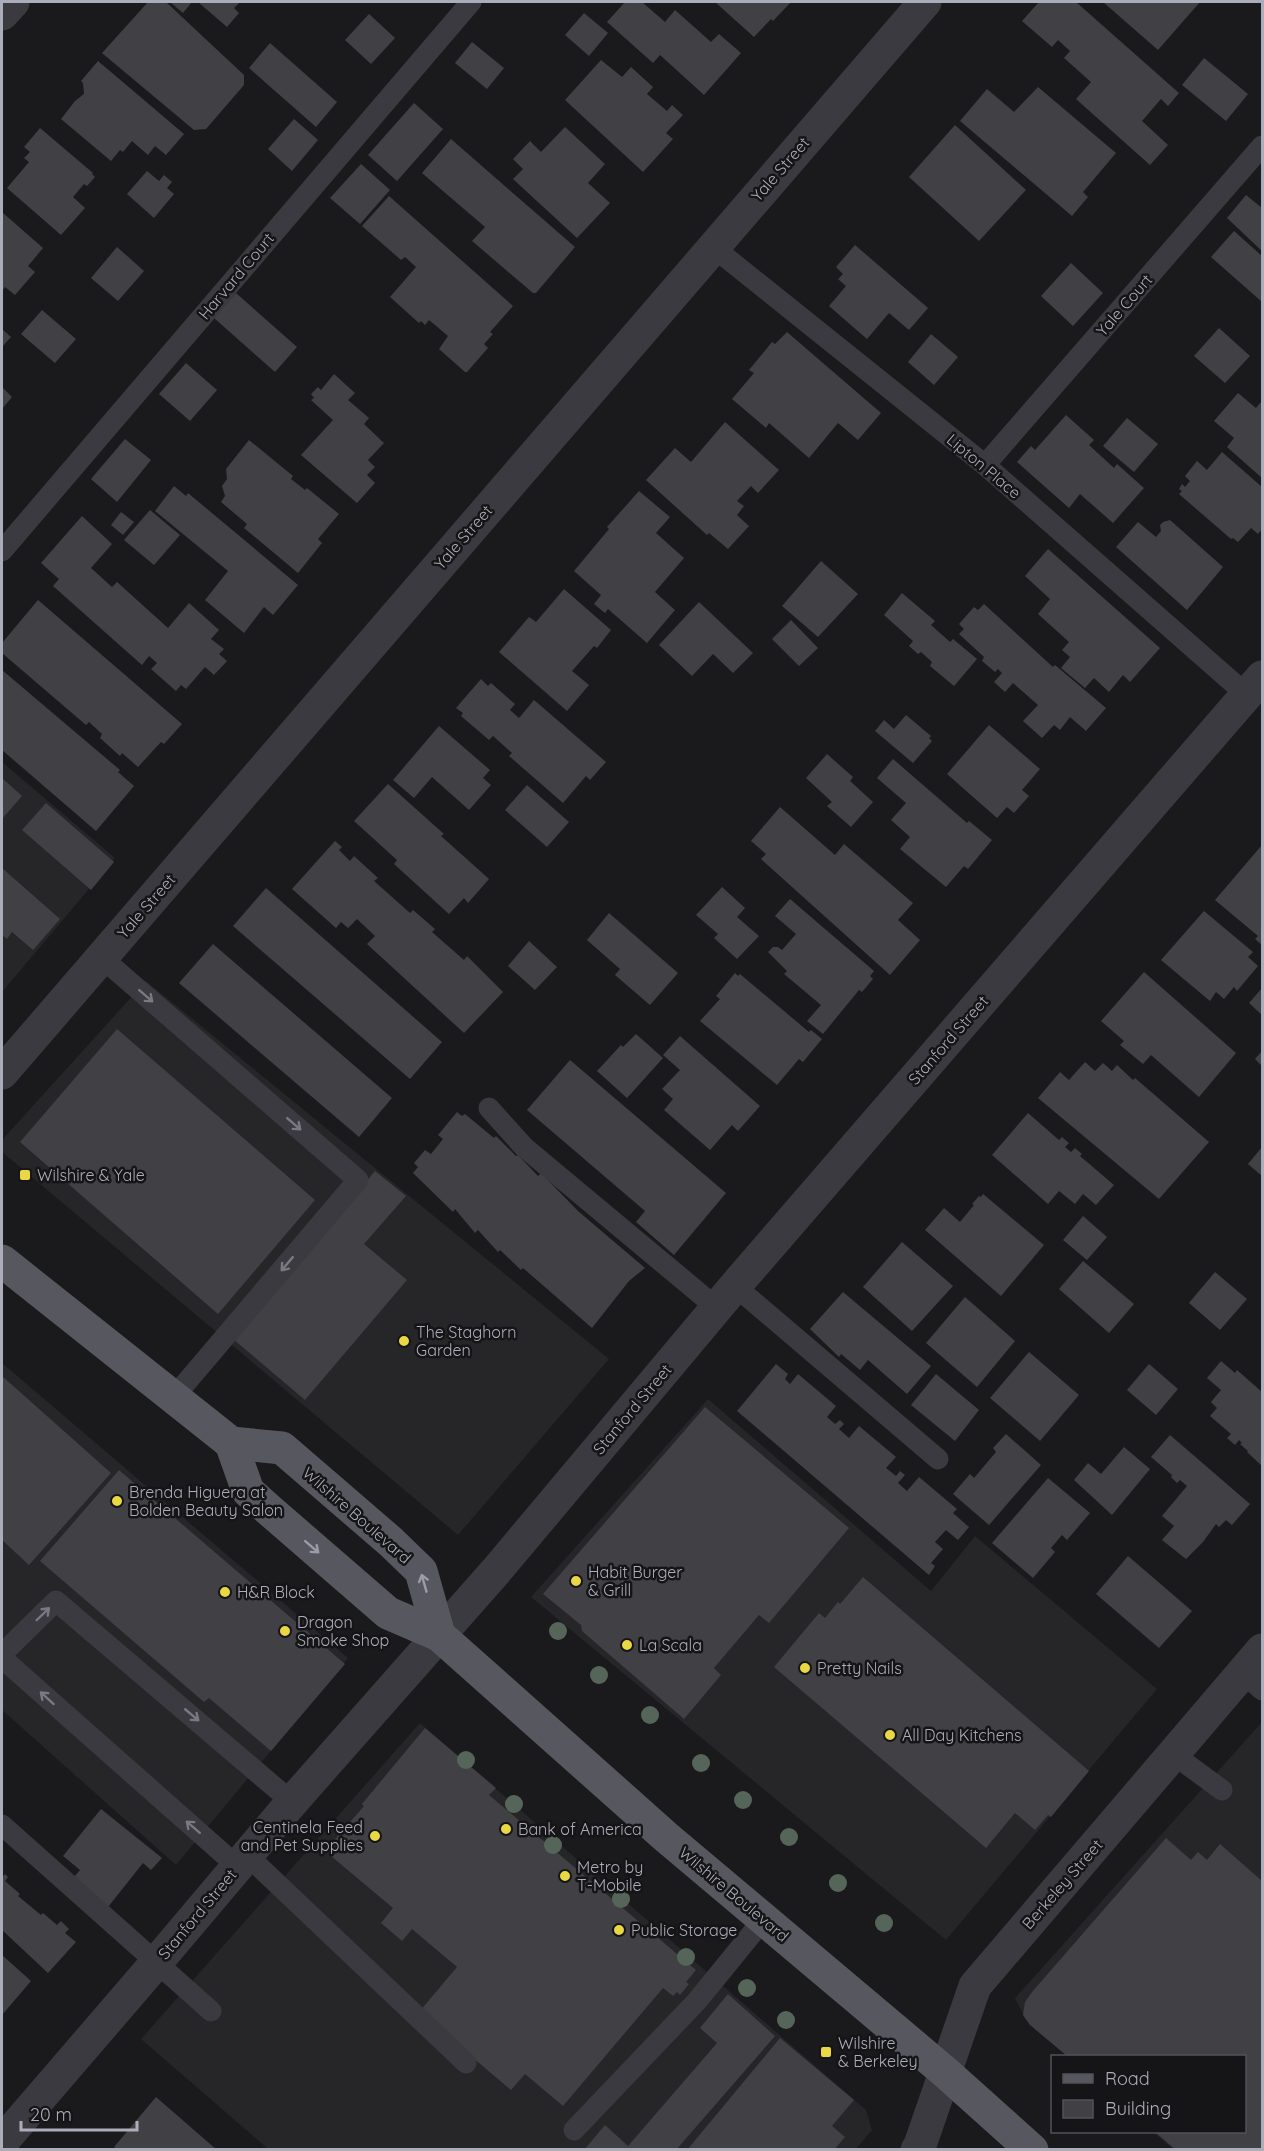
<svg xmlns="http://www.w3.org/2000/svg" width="1264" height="2151" font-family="Quicksand,sans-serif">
  <rect width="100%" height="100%" fill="#1a191b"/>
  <g fill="#262528">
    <path d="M2,762l113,96 -113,134z"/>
    <path d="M146,981l463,378 -151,176 -456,-383v-12z"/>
    <path d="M2,1363l346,295 -172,207 -174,-155z"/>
    <path d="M708,1399l223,192 44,-55 182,153 -211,251 -415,-343z"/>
    <path d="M1262,1722v427h-89l-20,-17h91v-76h-176l-42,-36 -11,-22z"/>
    <path d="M420,1723l446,387 6,20 -17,20 -587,-1 -127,-110z"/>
  </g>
  <g fill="#414145">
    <path d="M148,2h18l78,73v10l-38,44 -12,1 -92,-77z"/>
    <path d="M170,2h22l-9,11z"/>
    <path d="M198,2h42l-6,6 5,5 -12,14z"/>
    <path d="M625,2h17l23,20 10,-12 36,32 8,-8 22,19 -37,42 -44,-40 -7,8 -46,-41z"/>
    <path d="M715,2h76l-18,19 -2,-2 -17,18z"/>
    <path d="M1039,2h37l103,91 -11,13 -7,-7 -19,22 26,24 -18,20 -74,-66 15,-17 -27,-24 6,-7 -12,-11 -6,7 -30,-26z"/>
    <path d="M1103,2h97l-42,48z"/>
    <path d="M584,13l24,20 -19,23 -24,-21z"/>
    <path d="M369,14l26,24 -24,26 -26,-24z"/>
    <path d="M472,42l32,26 -17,21 -32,-26z"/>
    <path d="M270,43l67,59 -21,25 -67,-59z"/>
    <path d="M1204,58l44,36 -22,27 -44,-36z"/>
    <path d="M601,60l21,17 9,-10 22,20 -6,7 20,17 5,-6 11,10 -17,18 7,6 -30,33 -78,-72z"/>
    <path d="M98,61l86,73 -18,21 -11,-9 -7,9 -16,-14 -9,11 -3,-2 -9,11 -50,-42 14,-18 9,-7 -1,-11 -2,-2z"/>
    <path d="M1038,87l78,66 -33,39 5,5 -16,19 -112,-95 27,-32 27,23z"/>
    <path d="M414,103l29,26 -46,52 -29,-26z"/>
    <path d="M294,119l24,21 -26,31 -24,-22z"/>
    <path d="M955,125l71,65 -47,51 -70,-64z"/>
    <path d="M565,127l40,37 -17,19 22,20 -33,35 -64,-59 10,-10 -10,-10 17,-18 11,11z"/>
    <path d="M40,128l53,45 -1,1 3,3 -8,9 -3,-2 -11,13 12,11 -24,27 -54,-47 22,-26 -5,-4 6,-6 -6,-5z"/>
    <path d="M451,139l124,108 -39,46h-3l-61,-52 13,-14 -63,-54z"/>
    <path d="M361,164l29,26 -30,34 -30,-26z"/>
    <path d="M147,171l12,10 5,-6 8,7 -5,6 7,6 -20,24 -27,-24z"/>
    <path d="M1246,195l16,13v43l-35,-33z"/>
    <path d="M389,196l124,110 -23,26 3,2 -9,10 4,4 -21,24h-2l-26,-23 9,-13 -19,-16 -4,5 -4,-4 -2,2 -29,-26 26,-30 -11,-10 -4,3 -39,-34z"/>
    <path d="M2,212l41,36 -15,18 7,6 -20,23 -10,-8 -3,4z"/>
    <path d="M1234,231l28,25v46l-51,-45z"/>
    <path d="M855,245l73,63 -19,22 -20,-17 -22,26 -38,-33 17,-20 -8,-7 5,-5 -7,-7z"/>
    <path d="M117,247l27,24 -26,30 -27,-23z"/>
    <path d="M1071,263l32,30 -30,33 -32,-30z"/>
    <path d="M236,293l61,54 -22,25 -61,-54z"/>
    <path d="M42,310l34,29 -21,24 -34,-29z"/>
    <path d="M1219,328l31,28 -25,27 -31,-27z"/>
    <path d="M2,329l9,8 -9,10z"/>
    <path d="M787,332l94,81 -23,27 -20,-17 -29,35 -40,-35 -3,5 -34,-29 22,-26 -5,-3 23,-28 3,2z"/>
    <path d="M931,334l27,23 -24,28 -26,-23z"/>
    <path d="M186,363l31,27 -27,31 -31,-27z"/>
    <path d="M334,374l21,19 -7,7 21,18 -5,6 20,19 -16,17 7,7 -8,8 8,8 -18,20 -56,-48 32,-35 -22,-20 3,-2 -3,-4 7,-7 3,3z"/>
    <path d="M2,387l10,10 -10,12z"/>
    <path d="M1238,393l18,15 6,-7v77l-35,-31 7,-9 -20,-17z"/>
    <path d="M1066,415l28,25 -5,5 25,23 3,-4 27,24 -31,35 -33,-29 -11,14 -52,-46 14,-16 4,4z"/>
    <path d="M1127,418l31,26 -24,28 -31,-26z"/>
    <path d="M725,422l54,48 -21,23 -7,-7 -14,15 7,5 -7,9 12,11 -21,23 -19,-16 -2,2 -61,-55 29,-32 16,14z"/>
    <path d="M125,439l26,21 -34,42 -26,-23z"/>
    <path d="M249,440l44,36 -2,3 14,11 2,-2 32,26 -21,25 4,4 -24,30 -54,-45 3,-4 -26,-22 4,-6 -3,-10 5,-7 -1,-10z"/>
    <path d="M1222,452l40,35v42l-4,5 -7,-6 -13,14 -5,-4 -2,1 -52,-45 3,-3 -3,-2 3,-5 3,3 5,-6 -5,-5 12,-15 10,9z"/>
    <path d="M174,486l12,10 2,-3 110,92 -25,30 -9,-8 -20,26 -39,-33 23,-29 -73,-60z"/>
    <path d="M639,491l31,26 -14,16 28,25 -29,34 20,18 -28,33 -39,-34 -3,4 -11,-9 7,-9 -27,-24 35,-42 -2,-2z"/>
    <path d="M150,510l30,25 -26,30 -30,-25z"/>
    <path d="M121,512l13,10 -11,13 -12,-10z"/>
    <path d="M82,516l30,28 -21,24 21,19 5,-5 51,46 21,-25 30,27 -8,9 13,10 -5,5 8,7 -13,14 -9,-8 -19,22 -5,-4 -5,6 -25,-22 6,-6 -8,-7 -7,9 -89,-79 6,-7 -18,-16z"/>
    <path d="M1170,520l53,47 -36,43 -71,-63 22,-25 18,15 5,-6 -1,-6 3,-3z"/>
    <path d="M1048,549l112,99 -30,34 -7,-7 -14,17 -15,-14 -9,10 -24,-20 9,-11 -8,-7 7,-8 -31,-28 12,-15 -25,-23z"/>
    <path d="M821,561l37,33 -40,43 -36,-31z"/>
    <path d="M564,589l47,41 -14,18 -3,-2 -22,25 17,14 -22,26 -68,-59 30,-35 7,5z"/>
    <path d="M902,593l33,28 -4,4 19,17 3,-3 24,20 -23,27 -24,-20 2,-4 -11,-10 -3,2 -9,-8 4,-5 -29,-26z"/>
    <path d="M38,600l144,124 -18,20 -3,-2 -23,25 -16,-14 -2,3 -20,-18 2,-4 -13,-12 -3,3 -84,-72v-10z"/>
    <path d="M699,602l54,51 -20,20 -20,-19 -21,22 -33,-31z"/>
    <path d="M984,604l69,63 2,-2 51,43 -20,23 -16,-14 -10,13 -6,-5 -12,13 -19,-17 15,-16 -25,-22 -8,9 -11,-10 8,-9 -4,-4 -3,3 -13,-11 2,-4 -25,-23 5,-5 -5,-5 15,-17 4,3z"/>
    <path d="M791,620l27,28 -19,18 -27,-27z"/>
    <path d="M2,670l118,100 -2,2 16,14 -38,45 -94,-81z"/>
    <path d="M481,679l7,7 3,-3 24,21 -5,6 9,8 15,-18 72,62 -16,18 -4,-4 -23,27 -54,-47 3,-3 -19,-17 -4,4 -28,-24 2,-3 -7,-5z"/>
    <path d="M906,715l25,21 -2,2 3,3 -19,22 -38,-32 9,-11 10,9z"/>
    <path d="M989,725l51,44 -18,21 7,6 -15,17 -7,-6 -10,11 -50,-44z"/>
    <path d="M439,726l51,44 -7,8 8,7 -22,25 -37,-33 -18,21 -21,-18z"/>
    <path d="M827,754l26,23 -3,4 23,21 -22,25 -24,-21 5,-4 -26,-24z"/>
    <path d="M893,759l74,64 2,-2 23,19 -24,29 -4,-3 -18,21 -46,-38 10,-12 -19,-17 15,-17 -29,-25z"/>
    <path d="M2,778l20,18 -20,23z"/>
    <path d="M388,784l56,50 -3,2 48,43 -21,24 -4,-5 -15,16 -55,-50 3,-4 -43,-39z"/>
    <path d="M527,785l42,37 -22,25 -42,-37z"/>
    <path d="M46,803l68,59 -23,28 -69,-60z"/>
    <path d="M780,807l55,48 9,-11 69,59 -15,17 22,20 -30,35 -129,-116 5,-5 -15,-13z"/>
    <path d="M335,841l7,6 -3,3 11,11 4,-5 24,22 -4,3 36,32 3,-3 22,19 -3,3 32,28 3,-4 36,36 -39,41 -97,-89 8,-8 -18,-17 -9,9 -7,-6 -5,6 -44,-39z"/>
    <path d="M1262,845v100l-7,-6 3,-3 -43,-36z"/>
    <path d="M2,868l58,51 -27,31 -21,-18 -5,7 -5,-4z"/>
    <path d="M722,887l23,21 -8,9 22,19 -22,23 -23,-21 4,-4 -22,-19z"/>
    <path d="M266,888l176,154 -32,37 -177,-153z"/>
    <path d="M790,899l84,72 -4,5 3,3 -11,13 -3,-2 -36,44 -16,-13 14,-16 -37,-31 3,-3 -19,-19 5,-5h5l4,3 14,-16 -21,-18z"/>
    <path d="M1204,911l49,41 -5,5 10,9 -21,25 -3,-4 -10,12 -8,-7 -6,9 -49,-41z"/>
    <path d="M609,913l69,60 -28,32 -35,-30 5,-6 -33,-29z"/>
    <path d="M529,941l28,26 -22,23 -27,-24z"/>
    <path d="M213,944l179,154 -33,39 -180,-154z"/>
    <path d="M1144,972l92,81 -37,44 -48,-42 -8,9 -23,-19 4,-4 -23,-20z"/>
    <path d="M735,973l3,3 2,-2 69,58 2,-2 11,9 -19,23 -4,-3 -22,26 -77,-64 20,-22 -4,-3z"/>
    <path d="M1262,988v27l-13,-12z"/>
    <path d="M117,1029l198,171 -97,114 -198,-172z"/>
    <path d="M636,1034l27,24 -36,40 -30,-27 24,-26 2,2z"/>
    <path d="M680,1036l80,70 -22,25 -6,-6 -22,25 -46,-40 9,-11 -11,-10 18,-19 -17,-15z"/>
    <path d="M1262,1051v15l-7,-7z"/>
    <path d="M570,1060l156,133 -52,62 -38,-33 9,-11 -118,-101z"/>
    <path d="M1085,1062l10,9 8,-8 9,8 5,-6 16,15 2,-2 74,64 -50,57 -121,-101 22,-26 9,8z"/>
    <path d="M457,1112l5,4 3,-2 29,24 2,-2 20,20 2,-1 20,21 3,-3 37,38 67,57 -16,13 -37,47 -69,-60 -2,2 -21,-20 -2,2 -20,-22 -3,3 -20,-24 -2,3 -40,-39 5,-6 -4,-4 11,-13 6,4 12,-15 -5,-4z"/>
    <path d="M1028,1113l31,27 3,-3 7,6 -4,4 6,5 4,-4 7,6 -2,2 34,29 -18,20 -13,-11 -8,10 -16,-13 -11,13 -56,-49z"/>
    <path d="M1262,1147v29l-14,-12z"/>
    <path d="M375,1171l31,25 -42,48 43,36 -102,120 -72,-61z"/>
    <path d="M983,1194l61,51 -43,51 -76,-66 19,-22 16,14 14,-17 -2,-1 7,-8 2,1z"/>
    <path d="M1083,1216l24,21 -20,23 -24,-20z"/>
    <path d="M902,1242l51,44 -41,45 -49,-44z"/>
    <path d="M1083,1261l51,43 -25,29 -50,-44z"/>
    <path d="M1215,1272l32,27 -27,31 -31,-27z"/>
    <path d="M843,1292l88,74 -24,28 -39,-34 -8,10 -19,-16 -2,3 -29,-28z"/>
    <path d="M965,1297l50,44 -38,46 -51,-44z"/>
    <path d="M1029,1352l50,43 -39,46 -50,-43z"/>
    <path d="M1221,1361l14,12 2,-3 25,22v74l-15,-14 1,-1 -8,-7 2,-1 -3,-3 -4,5 -8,-7 4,-4 -21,-18 7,-8 -6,-6 10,-12 -14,-12z"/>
    <path d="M776,1364l12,10 -3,5 5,5 8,-10 38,32 -9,11 8,7 5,-4 4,4 -5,5 10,9 10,-12 37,31 -10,11 10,8 4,-5 5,4 -7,8 9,8 12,-14 38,32 -4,4 16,14 -11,13 -12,-10 -11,12 8,7 -12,14 4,3 -6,9 -192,-164z"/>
    <path d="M1149,1364l29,25 -22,26 -29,-25z"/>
    <path d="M936,1374l43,36 -24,31 -44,-36z"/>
    <path d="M2,1376l109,97 -82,92 -27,-25z"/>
    <path d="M705,1407l144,121 -80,95 -10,-8 -45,53 7,7 -37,44 -102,-88 -1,-6 -38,-31z"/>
    <path d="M1006,1434l35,31 -52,60 -36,-31 17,-20 4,4 22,-26 -3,-4z"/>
    <path d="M1170,1435l80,69 -18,21 -6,-5 -7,7 -3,-3 -13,18 -17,17 -24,-19 12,-14 -12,-10 25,-30 -7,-6 -3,3 -6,-6 1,-2 -21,-18z"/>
    <path d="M1124,1447l26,22 -38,46 -38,-35 14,-17 13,11z"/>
    <path d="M119,1470l226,194 -74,87 -62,-53 -5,4 -164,-141z"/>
    <path d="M1048,1478l42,35 -23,27 -5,-5 -11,13 4,4 -22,26 -41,-35z"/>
    <path d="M1128,1556l64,55 -33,37 -63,-54z"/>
    <path d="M863,1577l226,194 -38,46 -3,-2 -13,15 -20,-17 -29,35 -212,-181 45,-54 6,5 13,-16 2,2z"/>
    <path d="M425,1728l71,60 -7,7 207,175 -10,12 3,2 -9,11 -3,-3 -4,4 -10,-8 -100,118 -38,-32 -14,16 -92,-78 38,-45 -45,-38 -10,12 -21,-18 12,-15 -68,-57 39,-45 -2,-2z"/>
    <path d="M101,1809l61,49 -11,12 -8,-7 -39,49 -35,-29 11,-13 -17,-14z"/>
    <path d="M1166,1838l25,22 7,-8 9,8 13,-16 42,37v269h-86l-21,-18h89v-76h-177l-37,-31 -7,-10 2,-13 7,-10z"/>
    <path d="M5,1874l3,3 -3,4 15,13 -2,2 23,19 2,-2 14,12 4,-4 8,8 -4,4 11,9 -28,31 -46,-43v-52z"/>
    <path d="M2,1955l29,26 -29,34z"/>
    <path d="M728,1994l47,42 -99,114h-92l21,-25 23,21 89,-103 -17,-15z"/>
    <path d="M780,2038l74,62 -22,26 13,11 -11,13h-147z"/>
    <path d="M156,2097l61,53h-99l-4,-3z"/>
  </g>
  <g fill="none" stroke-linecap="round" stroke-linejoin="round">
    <g stroke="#3b3a40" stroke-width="21">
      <path d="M713,247l272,218 262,230"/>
      <path d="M985,465l277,-319"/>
      <path d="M2,551l469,-549"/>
      <path d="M102,958l256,222 -185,218"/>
      <path d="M489,1108l35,39 193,161"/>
      <path d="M735,1286l203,173"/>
      <path d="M2,1654l54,-53 236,201"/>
      <path d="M2,1658l235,208"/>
      <path d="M1243,1673l19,17"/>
      <path d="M1173,1754l49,36"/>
      <path d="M2,1825l209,186"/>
      <path d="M247,1855l219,208"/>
      <path d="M574,2130l123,-129 66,-81"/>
    </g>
    <g stroke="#3b3a40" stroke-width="33">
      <path d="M2,14l11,-12"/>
      <path d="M2,1073l923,-1071"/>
      <path d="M2,2142l154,-179 136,-161 204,-231 239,-285 527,-609"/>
      <path d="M917,2150l3,-5 55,-159 287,-336"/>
    </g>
    <g stroke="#57575f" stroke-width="33">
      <path d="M2,1261l229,182 51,5 109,94 30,29 18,64"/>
      <path d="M231,1443l17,48 20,18 120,104 51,22 227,202 279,235 87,78"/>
    </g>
  </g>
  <g fill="#55655a">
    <circle cx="558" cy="1631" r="9"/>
    <circle cx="599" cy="1675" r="9"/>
    <circle cx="650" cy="1715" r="9"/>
    <circle cx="466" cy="1760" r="9"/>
    <circle cx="701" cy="1763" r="9"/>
    <circle cx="743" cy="1800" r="9"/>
    <circle cx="514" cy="1804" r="9"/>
    <circle cx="789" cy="1837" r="9"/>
    <circle cx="553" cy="1845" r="9"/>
    <circle cx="838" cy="1883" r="9"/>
    <circle cx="621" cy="1899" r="9"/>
    <circle cx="884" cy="1923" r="9"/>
    <circle cx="686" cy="1957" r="9"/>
    <circle cx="747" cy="1988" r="9"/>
    <circle cx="786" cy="2020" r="9"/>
  </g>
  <defs><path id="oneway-shaft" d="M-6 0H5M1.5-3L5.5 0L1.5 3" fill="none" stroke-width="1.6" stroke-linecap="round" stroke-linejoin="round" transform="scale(1.5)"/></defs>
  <g stroke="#797983">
    <use href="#oneway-shaft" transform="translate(146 996) rotate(41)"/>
    <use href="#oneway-shaft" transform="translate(294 1124) rotate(41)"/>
    <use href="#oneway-shaft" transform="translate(287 1264) rotate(130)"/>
    <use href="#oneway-shaft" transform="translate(43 1614) rotate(-44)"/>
    <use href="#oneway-shaft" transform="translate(47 1698) rotate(-138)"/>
    <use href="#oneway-shaft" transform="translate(192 1715) rotate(40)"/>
    <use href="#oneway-shaft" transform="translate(193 1827) rotate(-139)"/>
  </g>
  <g stroke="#9b9ca8">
    <use href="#oneway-shaft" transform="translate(312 1547) rotate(41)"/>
    <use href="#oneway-shaft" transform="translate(424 1583) rotate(-106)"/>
  </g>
  <g fill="#e9d744" stroke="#151416" stroke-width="2">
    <rect x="19" y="1169" width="12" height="12" rx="3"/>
    <circle cx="404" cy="1341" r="6"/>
    <circle cx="117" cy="1501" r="6"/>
    <circle cx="576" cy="1581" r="6"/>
    <circle cx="225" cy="1592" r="6"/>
    <circle cx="285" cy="1631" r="6"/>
    <circle cx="627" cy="1645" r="6"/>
    <circle cx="805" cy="1668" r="6"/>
    <circle cx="890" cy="1735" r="6"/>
    <circle cx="506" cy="1829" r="6"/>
    <circle cx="375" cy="1836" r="6"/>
    <circle cx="565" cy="1876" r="6"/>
    <circle cx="619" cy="1930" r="6"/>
    <rect x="820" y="2046" width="12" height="12" rx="3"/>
  </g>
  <g text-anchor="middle" stroke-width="5" stroke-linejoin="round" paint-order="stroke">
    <g font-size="16" fill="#acadba" stroke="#151416">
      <text transform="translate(780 169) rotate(-49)" y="6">Yale Street</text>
      <text transform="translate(236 276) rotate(-50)" y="6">Harvard Court</text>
      <text transform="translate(1124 305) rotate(-49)" y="6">Yale Court</text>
      <text transform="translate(984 466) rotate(40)" y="6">Lipton Place</text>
      <text transform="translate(463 537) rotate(-49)" y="6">Yale Street</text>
      <text transform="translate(146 906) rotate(-49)" y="6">Yale Street</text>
      <text transform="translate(948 1040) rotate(-49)" y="6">Stanford Street</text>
      <text transform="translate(632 1409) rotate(-50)" y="6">Stanford Street</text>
      <text transform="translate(357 1515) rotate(41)" y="6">Wilshire Boulevard</text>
      <text transform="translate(1062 1884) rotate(-49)" y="6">Berkeley Street</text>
      <text transform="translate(734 1894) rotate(40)" y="6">Wilshire Boulevard</text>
      <text transform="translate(197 1914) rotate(-50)" y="6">Stanford Street</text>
    </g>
    <g font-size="16" fill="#acadba" stroke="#151416" text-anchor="start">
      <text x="37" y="1181">Wilshire &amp; Yale</text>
      <text x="416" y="1338">The Staghorn<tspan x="416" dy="18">Garden</tspan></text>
      <text x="129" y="1498">Brenda Higuera at<tspan x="129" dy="18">Bolden Beauty Salon</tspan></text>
      <text x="588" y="1578">Habit Burger<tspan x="588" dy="18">&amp; Grill</tspan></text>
      <text x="237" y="1598">H&amp;R Block</text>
      <text x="297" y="1628">Dragon<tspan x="297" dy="18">Smoke Shop</tspan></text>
      <text x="639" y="1651">La Scala</text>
      <text x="817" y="1674">Pretty Nails</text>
      <text x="902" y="1741">All Day Kitchens</text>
      <text x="363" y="1833" text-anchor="end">Centinela Feed<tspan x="363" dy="18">and Pet Supplies</tspan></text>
      <text x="518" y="1835">Bank of America</text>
      <text x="577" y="1873">Metro by<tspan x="577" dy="18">T-Mobile</tspan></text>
      <text x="631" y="1936">Public Storage</text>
      <text x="838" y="2049">Wilshire<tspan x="838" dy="18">&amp; Berkeley</tspan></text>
    </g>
  </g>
  <rect width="1264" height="2151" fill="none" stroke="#acadba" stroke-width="6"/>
  <rect x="1051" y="2055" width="195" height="78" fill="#151416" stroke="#515158" stroke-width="1.5"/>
  <rect x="1063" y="2074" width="30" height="9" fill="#57575f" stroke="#515158" stroke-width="1.5"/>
  <text x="1105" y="2085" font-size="18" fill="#acadba">Road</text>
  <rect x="1063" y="2100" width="30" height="18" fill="#414145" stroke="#515158" stroke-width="1.5"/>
  <text x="1105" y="2115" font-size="18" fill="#acadba">Building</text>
  <path d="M21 2121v9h116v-9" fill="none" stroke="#acadba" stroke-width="3"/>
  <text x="30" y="2121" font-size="18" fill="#acadba" stroke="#151416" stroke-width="4.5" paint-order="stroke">20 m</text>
</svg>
